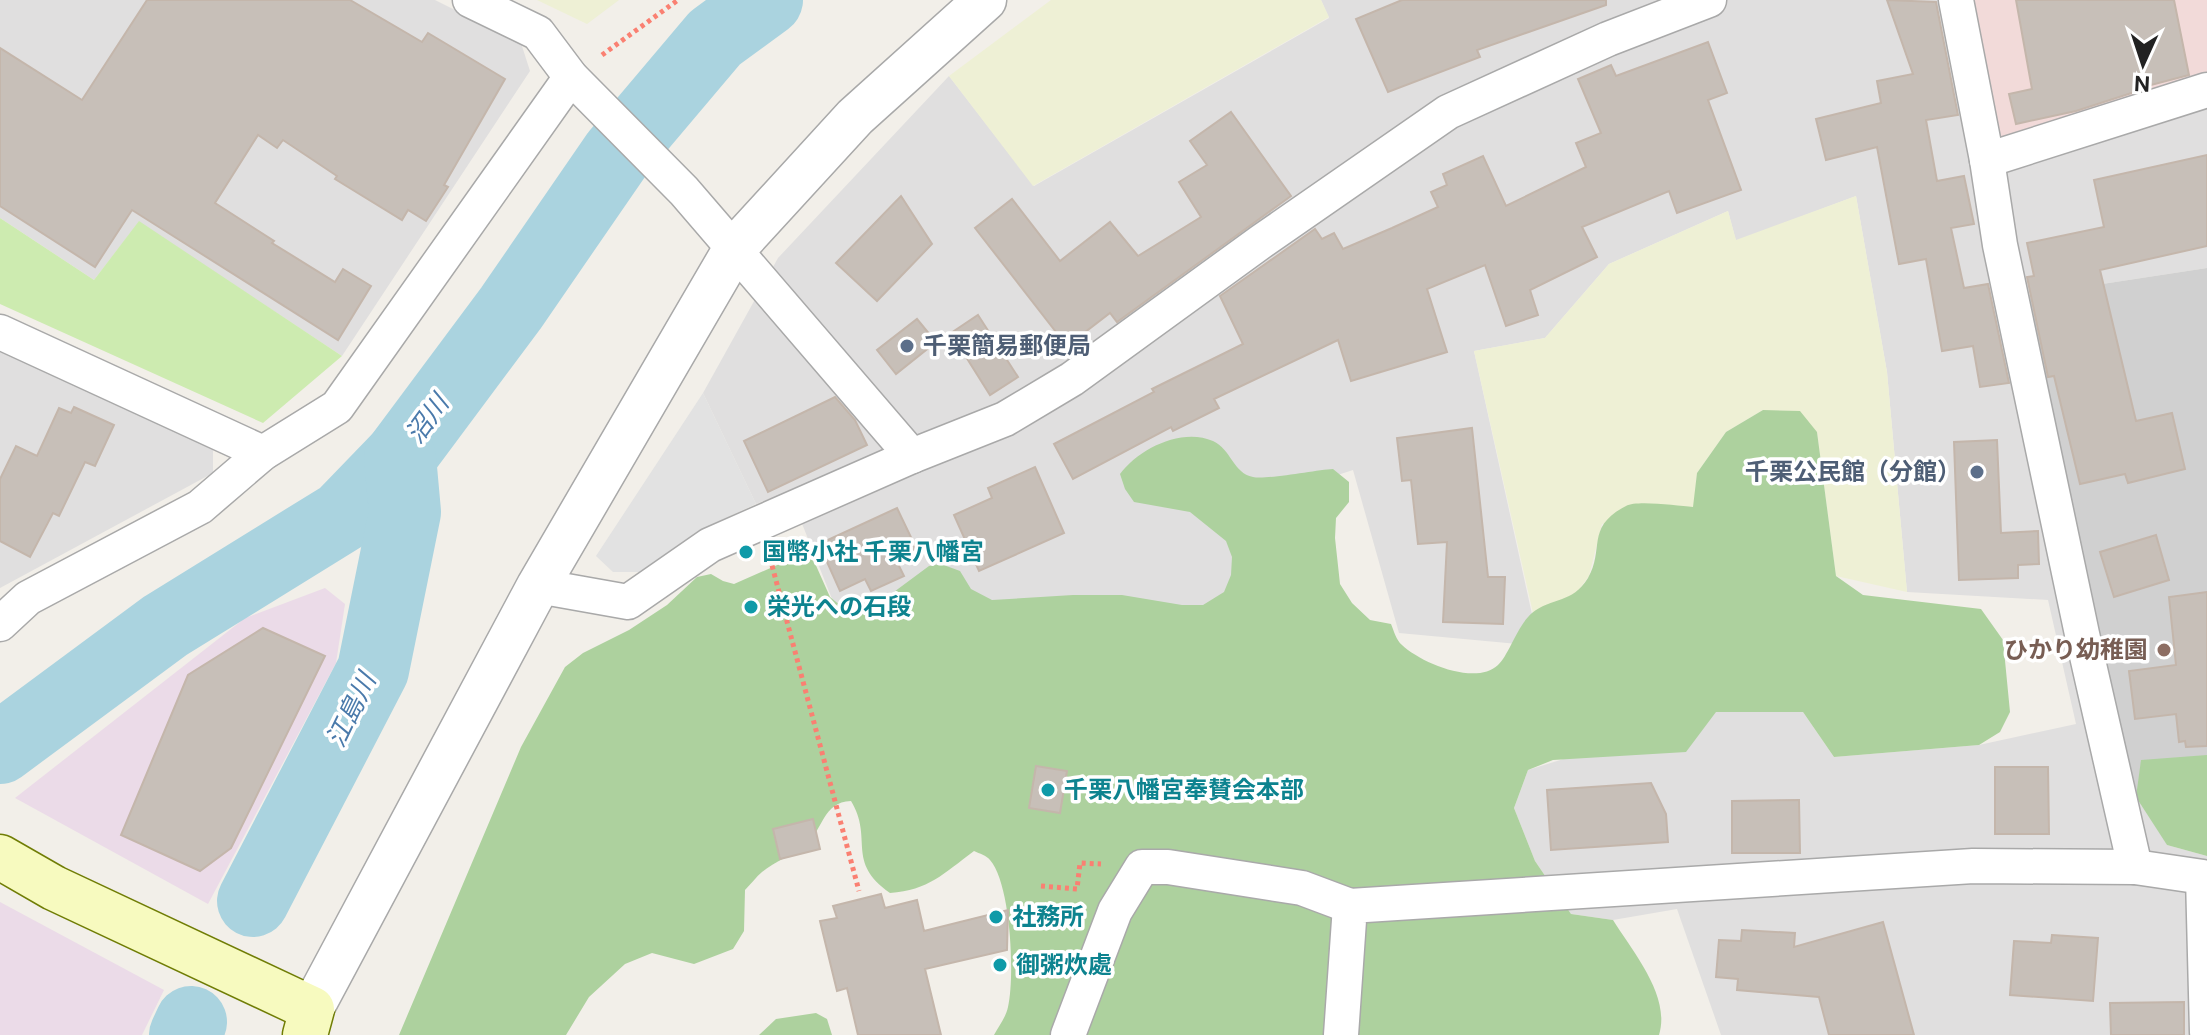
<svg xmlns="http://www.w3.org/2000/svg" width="2207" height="1035" font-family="'DM Sans','Noto Sans JP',sans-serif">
  <rect width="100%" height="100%" fill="#f2efe9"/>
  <g fill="#e0dfdf">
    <path d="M0,0h435l86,43 9,28 -188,285 -203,-134 -45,58 -94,-62z"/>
    <path d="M1321,0h641l245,79v189l-183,28 143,549 40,11v179h-486l-44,-126 -64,11 -42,-6 -36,-53 -21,-53 14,-38 187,-58h88l31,45 145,-12 97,-21 -28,-124 -141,-8 -20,-220 -31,-176 -120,45 -8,-30 -119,53 -64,74 -71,13 65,295 -140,-13 -46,-163 -117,38 12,112 -274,-4 -46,-39 -86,47 -53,-133 -33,13 -53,-111 75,-135 171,-182 85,110 295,-168z"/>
    <path d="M0,348l213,98v27l-213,115z"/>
  </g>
  <path fill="#f2dad9" d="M1962,0h245v79l-214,69z"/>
  <g fill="#ebdbe8">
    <path d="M325,588l20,16 -9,59 -128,241 -193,-106 230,-180z"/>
    <path d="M0,902l164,88 -22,45h-142z"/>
  </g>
  <path fill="#d0d0d0" d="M2207,268v525l-71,4 -113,-501z"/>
  <g fill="#eef0d5">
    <path d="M537,0h82l-32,24z"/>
    <path d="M1051,0h270l8,17 -296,169 -84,-110z"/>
    <path d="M1856,196l31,176 20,220 -71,-16 -19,-144 -54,-22 -37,22 -29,41 -3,34 -92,17 -13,52 -14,19 -42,18 -59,-262 71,-13 64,-74 119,-53 8,29z"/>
  </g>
  <path fill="#cdebb0" d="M0,218l94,62 45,-59 203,135 -79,67 -263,-119z"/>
  <g fill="#add19e">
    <path d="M1763,410l37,1 17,21 19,144 27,19 118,14 22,31 7,72 -10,20 -21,13 -145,12 -31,-45h-87l-30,40 -133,8 -25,10 -14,38 21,53 36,53 42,6c20,32 58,76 46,115h-665c5,-9 12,-18 14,-28 7,-31 3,-123 -18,-147 -4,-5 -10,-6 -16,-9 -31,23 -45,39 -84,42 -45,-32 -16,-54 -39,-92 -29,1 -27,29 -46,44 -13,11 -30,16 -43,27 -6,5 -11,12 -17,18l-1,41 -11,18 -39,15 -42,-11 -27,11 -36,33 -23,38h-167l122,-288 44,-80 18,-14 46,-23 38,-25 30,-28 14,-3 12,7 11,3 66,-29 14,6 16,36 11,9 18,3 16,-3 54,-40 12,-2 19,7 11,18 21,11 81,-5h49l60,10h21l21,-13 7,-17 1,-18 -6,-16 -36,-29 -56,-10 -9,-13 -5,-15c18,-25 62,-47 93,-33 18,8 20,32 40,36 13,3 62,-7 80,-8l16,13v20l-13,16 -1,20 5,46 12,19 18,17 21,4c3,7 5,16 11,21 19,18 74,41 96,20 11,-10 19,-39 34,-52 20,-16 40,-9 56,-35 17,-29 -3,-51 38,-72 11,-6 52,0 67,1l4,-34 29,-41z"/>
    <path d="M2207,755v101l-40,-11 -31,-48 5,-37z"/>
    <path d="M816,1013l11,6 5,16h-73l17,-16z"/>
  </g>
  <path fill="#e2e2e2" d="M703,393l53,111 -58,27 -56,41h-29l-17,-16z"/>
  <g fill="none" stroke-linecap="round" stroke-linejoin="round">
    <g stroke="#aad3df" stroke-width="72">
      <path d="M0,748l165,-122 178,-110 57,-59 111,-149 106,-154 98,-116 52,-38"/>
      <path d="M253,901l120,-231 32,-158 -5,-55"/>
      <path d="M185,1035l6,-13"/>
    </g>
  </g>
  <g fill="#c7bfb8" stroke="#c4b6ab" stroke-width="2">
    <path d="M147,0h203l72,42 6,-9 77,46 -61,106 4,2 -22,34 -18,-11 -6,10 -67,-41 2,-3 -54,-36 -6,8 -19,-13 -43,68 59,38 -2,2 63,39 8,-13 28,17 -33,54 -206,-130 -37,57 -95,-61v-158l82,52z"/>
    <path d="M1402,0h204v5l-129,45 3,7 -92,35 -32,-73z"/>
    <path d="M1887,0l49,2 22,113 -32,5 11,61 27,-5 10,48 -23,4 13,60 24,-4 21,99 -29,4 -7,-41 -31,5 -16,-92 -27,5 -22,-117 -51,13 -10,-41 65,-16 -4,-22 36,-7z"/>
    <path d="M2016,0h158l15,75 -42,11v2l-71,23 -60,13 -7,-30 23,-5z"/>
    <path d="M1708,42l19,51 -19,7 33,90 -64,23 -8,-22 -87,36 15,30 -67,33 8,25 -32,11 -21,-61 -58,24 20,63 -96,29 -13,-41 -124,59 5,9 -46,23 -2,-4 -98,52 -19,-35 100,-52 -2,-3 91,-45 -23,-48 95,-67 7,10 12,-6 9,16 49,-21 46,-21 -7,-15 16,-7 -4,-11 40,-18 23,50 80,-39 -10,-24 25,-10 -23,-54 33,-14 5,11z"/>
    <path d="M1231,112l60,84 -174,126 -7,-9 -43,33 -92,-118 37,-29 48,62 50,-39 28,34 63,-39 -22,-35 28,-17 -17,-24z"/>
    <path d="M2207,155v91l-107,24 36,151 36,-8 13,56 -57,14 -3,-9 -45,10 -26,-108 -6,1 -21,-100 7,-1 -7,-33 77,-16 -10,-47z"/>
    <path d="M901,196l31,48 -55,57 -41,-38z"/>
    <path d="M978,315l40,62 -28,18 -39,-62z"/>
    <path d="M917,319l19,23 -40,32 -19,-24z"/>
    <path d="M835,397l20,23 12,25 -99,47 -24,-51z"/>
    <path d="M74,407l40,18 -19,41 -10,-4 -26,54 -6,-3 -23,44 -30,-16v-62l16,-33 21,10 22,-48 12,5z"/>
    <path d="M1472,428l16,149h17l-2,47 -60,-2 4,-80 -29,2 -7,-64 -9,1 -5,-43z"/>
    <path d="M1997,440l4,93 37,-2 1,33 -21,1v13l-59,2 -5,-138z"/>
    <path d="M1035,467l29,66 -85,38 -25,-56 38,-17 -4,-10z"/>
    <path d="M897,508l22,46 -21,10 6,12 -33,15 -6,-12 -25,12 -21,-47z"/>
    <path d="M2156,535l13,45 -55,17 -14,-45z"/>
    <path d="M2207,592v154l-21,1 -1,-6 -6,1 -3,-28 -41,5 -6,-48 47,-6 -7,-68z"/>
    <path d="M263,628l62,28 -94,192 -31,23 -79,-36 67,-160z"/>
    <path d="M1036,766l31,5 -7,42 -31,-5z"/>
    <path d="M1995,767h53l1,67h-54z"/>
    <path d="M1651,783l15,31 2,28 -117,8 -4,-60z"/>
    <path d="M1799,800l1,53h-68v-52z"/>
    <path d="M813,819l7,30 -40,10 -7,-30z"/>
    <path d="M881,894l4,14 32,-8 7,31 84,-21 -1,40 -82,19 16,66h-83l-11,-47 -10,3 -17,-70 17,-3 -4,-12z"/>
    <path d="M1883,922l31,113h-85l-10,-38 -82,-7 1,-11 -22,-2 3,-37 22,1 1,-11 53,3 -1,14z"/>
    <path d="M2052,935l46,3 -5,63 -83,-6 4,-54 37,2z"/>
    <path d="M2184,1002v33h-73l-1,-32z"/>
  </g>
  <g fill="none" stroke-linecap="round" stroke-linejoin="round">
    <defs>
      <g id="minor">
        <path d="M470,0l68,33 33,44 113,114 228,265"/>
        <path d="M1956,0l31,160 13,85 82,389 53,233"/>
        <path d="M1987,160l220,-70"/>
        <path d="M0,332l263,121"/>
        <path d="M538,586l90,16 82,-57 202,-89 93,-37 67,-40 190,-138 186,-129 160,-73 101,-39"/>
        <path d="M0,624l28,-26 172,-91 63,-54 74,-46 234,-330"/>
        <path d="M1068,1035l47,-124 27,-44h26l134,21 48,18"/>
        <path d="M1341,1035l9,-129 623,-40 162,1 68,10 4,155"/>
      </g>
      <path id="tertiary" d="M312,1009l226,-423 197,-338 120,-131 130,-117"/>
      <path id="secondary" d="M0,857l54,31 258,121 -7,26"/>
    </defs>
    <use href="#minor" stroke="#a9a9a9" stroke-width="37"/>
    <use href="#tertiary" stroke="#a9a9a9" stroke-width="45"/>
    <use href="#secondary" stroke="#707d05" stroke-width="47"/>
    <g stroke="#fa8072" stroke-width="5" stroke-dasharray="4 4" stroke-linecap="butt">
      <path d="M602,55l76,-55"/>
      <path d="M770,558l89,333"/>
      <path d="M1041,886l36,3 3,-26 21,1"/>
    </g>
    <use href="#minor" stroke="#fff" stroke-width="34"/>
    <use href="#tertiary" stroke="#fff" stroke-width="42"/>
    <use href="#secondary" stroke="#f7fabf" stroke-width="44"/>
  </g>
  <g fill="#5c6f8a" stroke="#fff" stroke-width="3">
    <circle cx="907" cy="346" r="8"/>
    <circle cx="1977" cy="472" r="8"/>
  </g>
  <g fill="#0f9aa8" stroke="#fff" stroke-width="3">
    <circle cx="746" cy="552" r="8"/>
    <circle cx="751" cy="607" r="8"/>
    <circle cx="1048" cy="790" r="8"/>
    <circle cx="996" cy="917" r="8"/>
    <circle cx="1000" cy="965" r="8"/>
  </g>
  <circle fill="#8d6e63" stroke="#fff" stroke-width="3" cx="2164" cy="650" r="8"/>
  <g text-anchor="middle" stroke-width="7" stroke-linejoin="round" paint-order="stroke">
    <g font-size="24" font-weight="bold" fill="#4e5e75" stroke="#fff" text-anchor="start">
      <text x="923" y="354">千栗簡易郵便局</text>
      <text x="1961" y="480" text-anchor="end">千栗公民館（分館）</text>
    </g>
    <g font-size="24" font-weight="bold" fill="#0d838f" stroke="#fff" text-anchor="start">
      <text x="762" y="560">国幣小社 千栗八幡宮</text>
      <text x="767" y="615">栄光への石段</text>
      <text x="1064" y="798">千栗八幡宮奉賛会本部</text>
      <text x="1012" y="925">社務所</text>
      <text x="1016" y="973">御粥炊處</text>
    </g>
    <g font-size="24" font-weight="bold" fill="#785e54" stroke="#fff" text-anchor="end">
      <text x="2148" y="658">ひかり幼稚園</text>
    </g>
    <g font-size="26" font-style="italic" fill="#4a7aab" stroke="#fff">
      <text transform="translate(427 419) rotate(-54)" y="9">沼川</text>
      <text transform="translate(351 710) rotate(-64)" y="9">江島川</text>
    </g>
  </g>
  <g transform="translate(2143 64) rotate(183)" stroke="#ffffff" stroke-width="6" paint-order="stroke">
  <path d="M0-6L14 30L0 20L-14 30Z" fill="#222222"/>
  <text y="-12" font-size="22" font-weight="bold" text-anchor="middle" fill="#222222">N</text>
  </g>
</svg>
